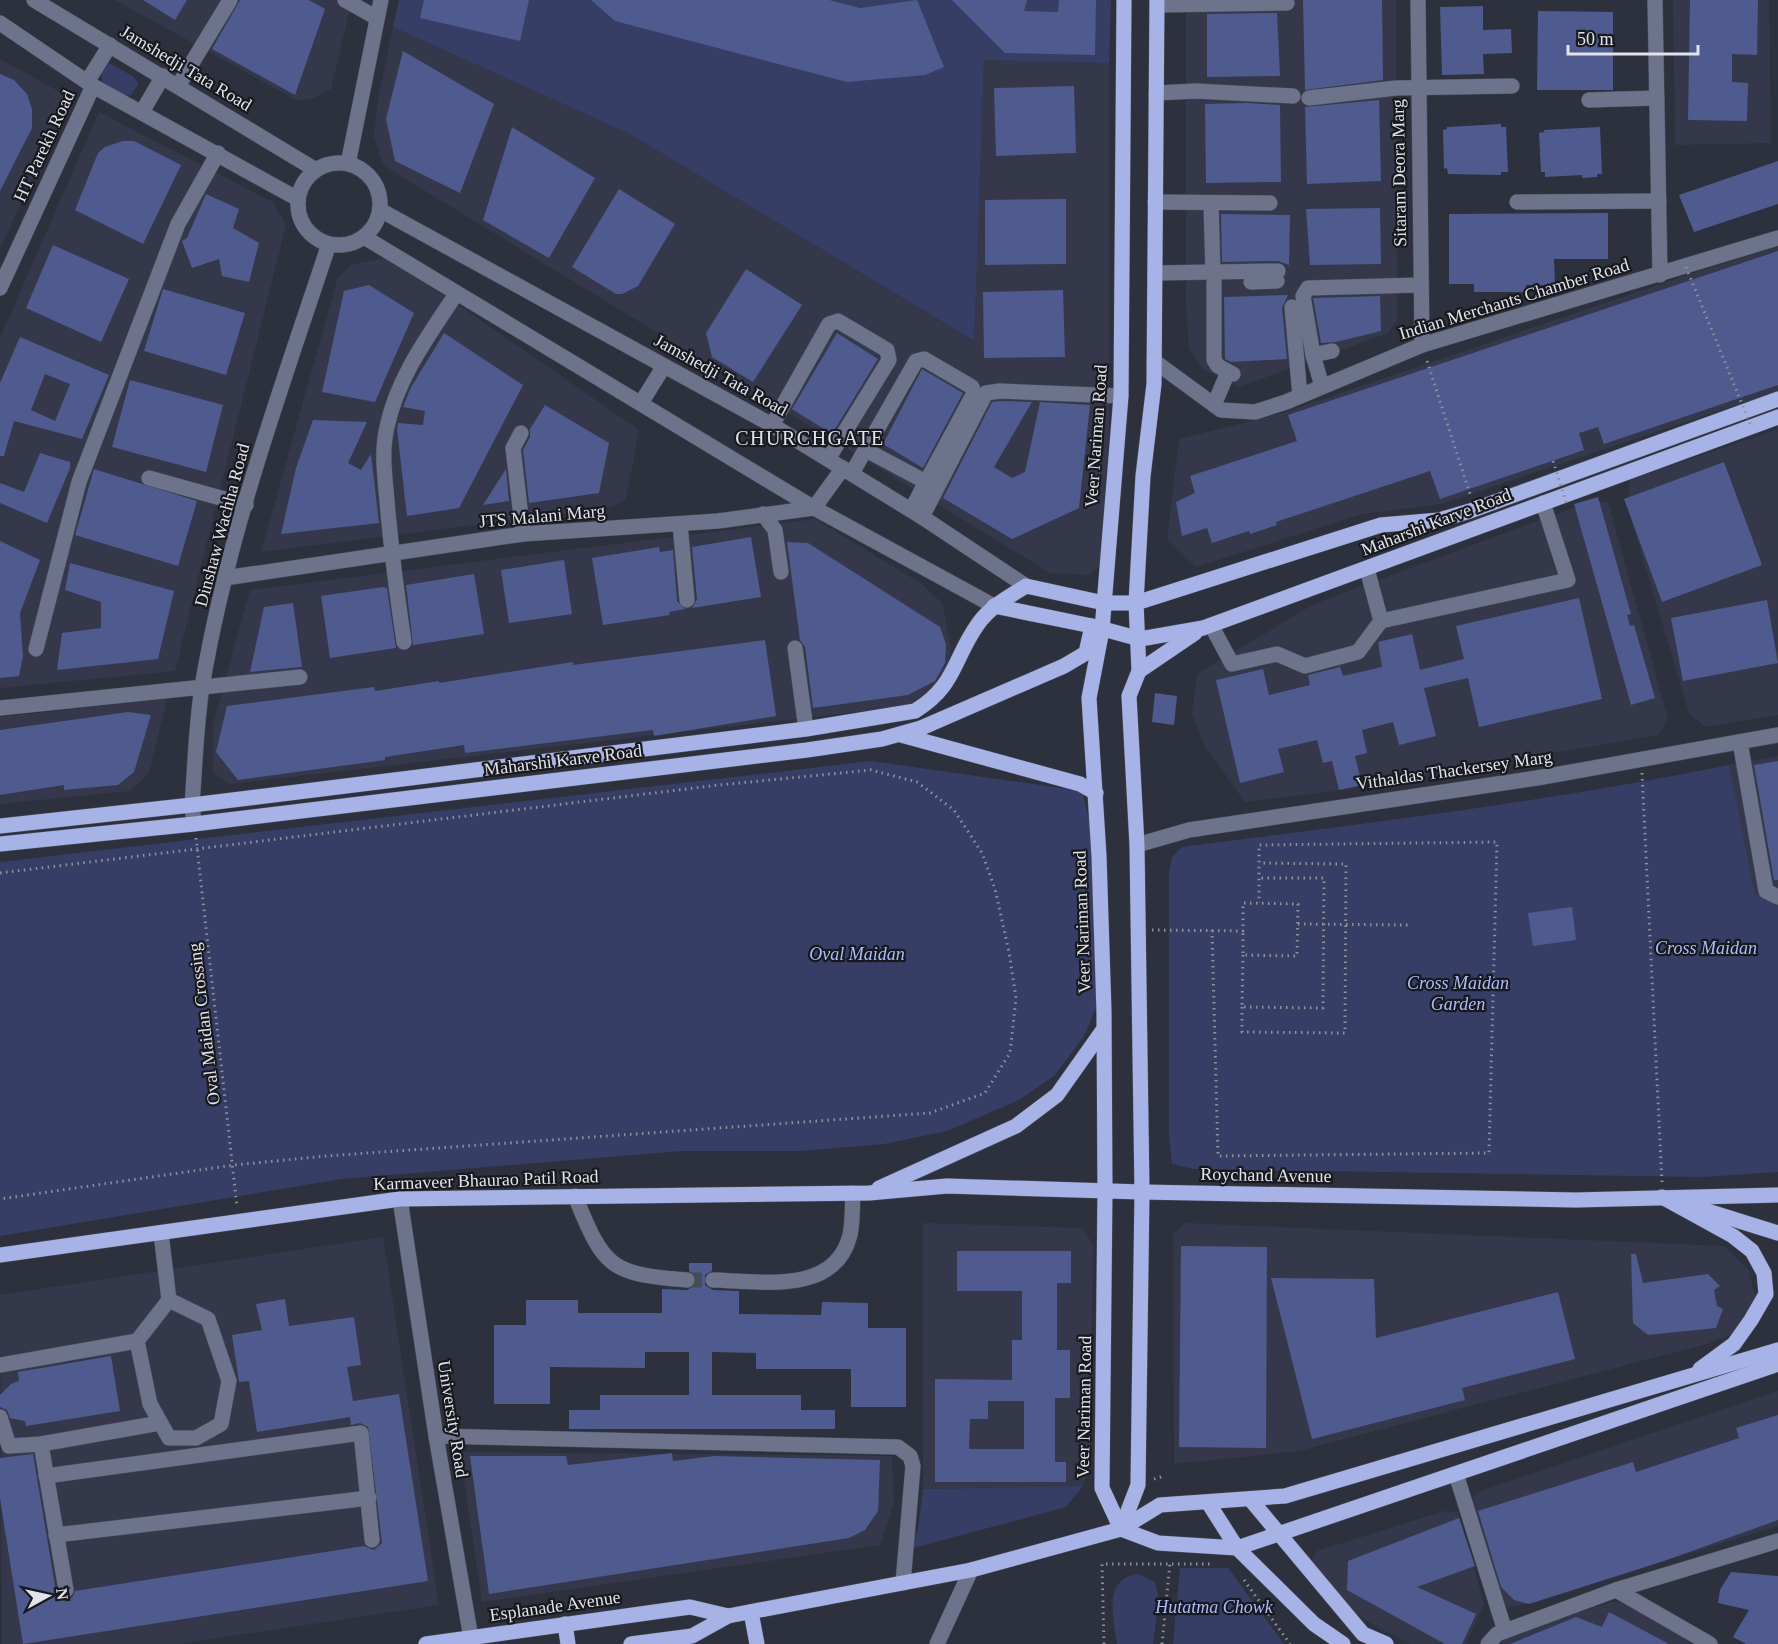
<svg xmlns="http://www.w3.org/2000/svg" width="1778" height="1644" font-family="'Times New Roman',serif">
  <rect width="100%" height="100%" fill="#2d313d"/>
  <g fill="#35384a">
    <path d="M115,0h237l-21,89 -17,9 -16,3z"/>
    <path d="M1186,0h210l1,320 -9,13 -149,54 -35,-17 -15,-21 -3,-43z"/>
    <path d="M1673,0h96l2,143 -96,2z"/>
    <path d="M393,27l237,107 343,207 11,-282 125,4v373l-4,110 -4,19 -12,10 -39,-2 -667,-408 -9,-29 4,-37z"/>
    <path d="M0,59l69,38 -69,152z"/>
    <path d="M99,112l174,90 13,23 -111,446 -175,17v-350z"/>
    <path d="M1778,247v144l-337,113 -79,10 -166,53 -29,-28 12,-100 100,-25 423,-144z"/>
    <path d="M389,257l250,173 -13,69 -13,8 -352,45 77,-275 14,-12z"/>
    <path d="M1778,429v286l-73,12 -16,-14 -62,-208 3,-25z"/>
    <path d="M1589,502h19l60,217 -10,16 -322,56 -91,11 -41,-57 -12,-32 5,-39 117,-70z"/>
    <path d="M815,519l107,65 21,20 8,45 -7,34 -27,22 -688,79 -16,-12v-48l37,-134z"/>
    <path d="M167,699l-18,74 -19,18 -130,13v-87z"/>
    <path d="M1778,756v135l-23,4 -26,-130z"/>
    <path d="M923,1223l159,5 11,16 -3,224 -7,18 -160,3z"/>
    <path d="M1185,1223l539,23 24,23 7,27 -19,37 -26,10 -411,108 -125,13 -1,-230z"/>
    <path d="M383,1237l56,368 -261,39h-176l-2,-349z"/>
    <path d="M1778,1391v135l-264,81 -16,-1 -29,-106 11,-9z"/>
    <path d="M460,1452l432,4 2,47 -14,42 -398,57z"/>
    <path d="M1444,1511l14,1 26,92 -18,40h-54l-34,-16 -36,-24 -34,-37 9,-16z"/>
    <path d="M1611,1602h10l75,42h-202l5,-5z"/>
  </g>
  <g fill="#363e65">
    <path d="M399,0h712l-2,63 -125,-3 -10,281 -344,-207 -237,-107z"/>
    <path d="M109,63l25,14 4,7 -7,11 -12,2 -15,-9 -3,-14z"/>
    <path d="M871,761l211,30 15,60 2,150 -15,35 -29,39 -36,25 -72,31 -63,13 -83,7h-119l-341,28 -341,57v-374z"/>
    <path d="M1729,765l26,130 23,-4v281l-74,5 -510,-8 -22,-5 -3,-28v-263l3,-16 10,-10c184,-24 366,-45 547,-82z"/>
    <path d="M1083,1486l-17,21 -156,42 8,-19 5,-41z"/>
    <path d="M1180,1568h48l56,76h-111z"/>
    <path d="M1138,1574l17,8 4,17 -6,45h-36c-3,-26 -15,-65 21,-70z"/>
  </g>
  <g fill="#4f5a8f" fill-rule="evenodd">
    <path d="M143,0h44l-12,20z"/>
    <path d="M240,0h69l16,9 -30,86 -83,-46z"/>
    <path d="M424,0h105l-9,41 -100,-23z"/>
    <path d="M591,0h238l31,8 57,-8 27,67 -19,8 -78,7 -232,-61z"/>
    <path d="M952,0h75l-3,11 34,1 1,-12h37l-1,55 -90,-2z"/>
    <path d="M1303,0h79l1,80 -78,10z"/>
    <path d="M1690,0h68l-1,55 -25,-1v28l16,1 -1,38 -59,-1z"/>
    <path d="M1483,6v24l28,-1 1,24 -29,1 1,20 -42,1 -2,-68z"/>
    <path d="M1538,11l75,1v78h-76z"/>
    <path d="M1277,13l3,63 -73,1v-63z"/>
    <path d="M403,51l91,53 -34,89 -65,-32 -9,-42z"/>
    <path d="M0,74l14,6 13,14 5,15v19l-32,63z"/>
    <path d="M1074,86l2,67 -80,3 -2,-68z"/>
    <path d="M1379,100l2,81 -74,3 -2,-77z"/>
    <path d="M1247,103l33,2 1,77 -75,1 -1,-79z"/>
    <path d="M1501,124v3h5l2,45h-7v3l-53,-1 -1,-6 -3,1 -1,-39 4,-1v-2z"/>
    <path d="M512,127l83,51 -46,80 -66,-38z"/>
    <path d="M1600,127l2,47h-5v3l-15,1v-3l-37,2v-5h-4l-2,-39 5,-1v-2z"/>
    <path d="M123,141h11l47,24 -38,79 -68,-34 23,-57 7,-6z"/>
    <path d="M1778,161v43l-84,28 -15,-37z"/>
    <path d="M619,189l56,35 -37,62 -16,8h-6l-44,-27z"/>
    <path d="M206,194l33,15 -6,19 26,15 -10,39 -27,-6 -3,-17 -27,9 -10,-27 5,-3z"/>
    <path d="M1066,199v65l-81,1v-65z"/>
    <path d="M1380,208l1,56 -71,1 -4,-56z"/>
    <path d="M1608,213v46h-54l1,26h-29v7h-52v-8h-25v-70z"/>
    <path d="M1221,214l69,1 -1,50 -11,-4 -56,1z"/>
    <path d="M53,245l76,34 -28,63 -75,-34z"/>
    <path d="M1778,251v134l-174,59 -6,-17 -19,6 5,17 -144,49 -10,-28 -154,51 1,3 -27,9 -1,-3 -37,12 -5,-15 -25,8 -6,-34 19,-9 -5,-17 107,-35 -9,-26z"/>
    <path d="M746,269l56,36 -49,77 -41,-25 -6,-24z"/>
    <path d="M369,285l45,28 -39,89 -53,-10 22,-101z"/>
    <path d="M163,289l82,24 -19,62 -82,-24z"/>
    <path d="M1063,290l2,67 -81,1 -1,-66z"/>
    <path d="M1288,295l-6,13 5,51 -56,3 -6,-3 -1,-62z"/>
    <path d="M1380,296l1,35 -45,11 -15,1 -8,-45z"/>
    <path d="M444,333l79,52 -64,123 -52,8 -10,-87 1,-6 25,2 2,-14 -22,-4 7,-18z"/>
    <path d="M837,333l41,26 -46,75 -40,-25z"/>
    <path d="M20,337l89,38 -27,64 -68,-18 -10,35h-4v-73zM45,374l25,10 -15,37 -24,-11z"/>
    <path d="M922,369l41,24 -40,75 -40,-24z"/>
    <path d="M130,380l93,25 -17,67 -94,-25z"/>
    <path d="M1000,401l32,1 -38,65 18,11 13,-6 15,-70 50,3 -11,103 -67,31 -69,-41 49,-96z"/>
    <path d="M545,405l64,38 -10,50 -70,10 -6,-53 7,-13v-8z"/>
    <path d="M313,420l54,2 -19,41 13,7 10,-16 8,69 -98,11 15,-66z"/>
    <path d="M40,453l30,9v6l-23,55 -47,-20v-20l24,9z"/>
    <path d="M1724,462l38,103 -100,37 -38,-103z"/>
    <path d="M94,469l103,32 -19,65 -103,-31z"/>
    <path d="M506,469l3,32 -26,4z"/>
    <path d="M1598,497l33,117 -4,1 3,11 4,-1 21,73 -24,7 -57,-201z"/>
    <path d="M751,537l10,60 -69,11 5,-9 -5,-52z"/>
    <path d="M0,541l40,19 -20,53 3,43 -4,20 -19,2z"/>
    <path d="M787,542l21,1 132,84 6,17 -1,19 -10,18 -27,14 -95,13 -8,-61 -5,-7z"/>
    <path d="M659,547l1,5 13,-2 4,51 8,8 -16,3 1,3 -67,10 -11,-67z"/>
    <path d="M564,560l8,54 -63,9 -8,-53z"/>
    <path d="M70,563l104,28 -16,68 -101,11 5,-37 39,-5v-26l-36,-12z"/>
    <path d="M474,574l10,60 -71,11 -7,-60z"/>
    <path d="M383,587l4,1 9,60 -66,10 -9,-62z"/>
    <path d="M1579,598l23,101 -123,28 -11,-49 -44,10 12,48 -37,9 -6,-23 -31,8 5,23 -12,3 7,29 -23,5 -7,-29 -9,2 -6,-23 -39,9 6,23 -44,11 -24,-103 47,-11 6,26 41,-10 -2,-10 32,-8 3,9 39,-9 -4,-25 34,-8 8,36 44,-11 -8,-33z"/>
    <path d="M1767,600l11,63 -95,18 -12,-63z"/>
    <path d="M293,603l9,64 -52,5 14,-65z"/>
    <path d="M765,640l11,76 -122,20 -1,-6 -188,23 -1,-8 -79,12v3l-147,20 -22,-28 11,-46 147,-19 1,4 64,-10v2l134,-21v3z"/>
    <path d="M1155,693l22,3 -3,29 -22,-3z"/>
    <path d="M128,712l23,3 -17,57 -16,13 -54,5v-5l-64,10v-65z"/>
    <path d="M1778,761v119h-4l-20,-115z"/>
    <path d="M1572,907l4,33 -43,6 -5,-33z"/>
    <path d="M1181,1246l86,1 -1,201 -87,-1z"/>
    <path d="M957,1251h114v32h-14v67h13v48h-15v64h11v20h-131v-103l77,1v-40h10v-49h-65zM988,1401h36v48h-55l1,-30h18z"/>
    <path d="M1631,1254h5l7,29 65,-9 12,12 -6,4 3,16 6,3 -7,19 -68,7 -15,-12z"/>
    <path d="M689,1263h23v8l-7,4v10l8,5 26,1v23l82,1 1,-13 46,1v25h38v79h-55v-38h-95v-16l-44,-1v43h89v15h34v19h-266v-19h31v-15h89v-43h-44v16l-95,-1v37h-56v-79h32v-25h52v13h84v-24l25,1 8,-5 1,-9 -7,-5z"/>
    <path d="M1271,1278l103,1 2,59 182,-46 17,67 -113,29 3,12 -153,39z"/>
    <path d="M285,1299l4,27 65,-9 7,48 -14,2 6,34 46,-7 29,187 -405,63 -23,-145v-41l33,-4 23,138 7,7 9,-1 3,-7 289,-45 10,4 8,-7 -14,-116 -8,-4 -9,2 -1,-8 -93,15 -8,-51 -10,1 -7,-47 30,-5 -6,-26z"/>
    <path d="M111,1356l9,55 -94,15 -1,-5 -15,-3 -3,-8 -7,-3v-12l11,-11 8,-3 -1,-9z"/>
    <path d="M1778,1415v105l-114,41 -135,43 -15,-4 -13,-13 -23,-76 155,-49 3,10 103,-34 -3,-10z"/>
    <path d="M672,1453l1,8 41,-5 166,4 -2,51 -13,19 -16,8 -360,56 -19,-138h96l2,9z"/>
    <path d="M1459,1518l16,48 -58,21 59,27 -14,30h-17l-98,-54 1,-29z"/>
    <path d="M1731,1572l47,4v68h-32l-13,-7 16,-27 -31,-7 2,-13z"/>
    <path d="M1609,1612l60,32h-159l66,-27 26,10z"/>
  </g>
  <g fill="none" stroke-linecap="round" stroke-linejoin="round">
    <path stroke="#484c57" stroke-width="15" stroke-dasharray="15 8" stroke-linecap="butt" d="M687,1280h26"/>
    <defs>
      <g id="minor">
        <path d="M34,0l282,170"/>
        <path d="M345,0l32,18"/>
        <path d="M1418,0l4,345"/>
        <path d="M1655,0l5,275"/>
        <path d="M1157,5l130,-2"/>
        <path d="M0,23l93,63 205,113"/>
        <path d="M87,82l23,-37"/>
        <path d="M178,86l52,-86"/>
        <path d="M1156,93l40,-2 97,5"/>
        <path d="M1309,98l87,-10 116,-2"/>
        <path d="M1589,100l68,-2"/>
        <path d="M142,112l21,-36"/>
        <circle cx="339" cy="204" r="41"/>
        <path d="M348,164l33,-164"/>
        <path d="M1155,202l115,1"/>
        <path d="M1517,202l142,-1"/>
        <path d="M1211,203l2,70"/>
        <path d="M380,210l392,215 150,92 104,69"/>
        <path d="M364,237l450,271 180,98"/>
        <path d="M1155,273l123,-2"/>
        <path d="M1214,282v78l4,6 15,8"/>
        <path d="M1251,282l26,-1"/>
        <path d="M0,288l93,-202"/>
        <path d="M1292,307l8,89"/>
        <path d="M1313,355l19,-4"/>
        <path d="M1154,361l67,49 34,2 31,-10 136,-57 356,-107"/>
        <path d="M1322,386l-9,-31 -10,-59 5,-8 112,-3"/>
        <path d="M641,403l23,-37"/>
        <path d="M1214,405l14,-33"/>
        <path d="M772,425l57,-101 9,-3 49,29 2,10 -61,99"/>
        <path d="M521,433l-8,15 10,86"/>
        <path d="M866,450l60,32"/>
        <path d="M852,473l64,-112 8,-2 48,28 2,6 -63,117"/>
        <path d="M149,478l97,27"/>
        <path d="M763,514l12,16 6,42"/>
        <path d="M922,517l64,-124 14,-2 121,5"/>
        <path d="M680,524l7,76"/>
        <path d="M1367,569l14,52 187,-41 -25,-77"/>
        <path d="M225,578l298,-44 195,-13 96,-13 29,-40"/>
        <path d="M1211,625l21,39 45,-10 28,12 53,-14 23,-31"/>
        <path d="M404,642c-7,-47 -13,-94 -17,-141 -2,-25 -6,-49 0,-74 10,-49 42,-92 69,-133"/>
        <path d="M795,648l11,81"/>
        <path d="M36,649l43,-167 99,-258 40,-71"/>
        <path d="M0,708l300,-31"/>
        <path d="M1740,742l26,149 12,6"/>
        <path d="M194,824l-2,-19c3,-39 4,-79 10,-118 25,-151 79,-298 127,-443"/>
        <path d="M1137,845l52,-15 348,-52 241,-43"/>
        <path d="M575,1196c29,72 35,78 112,84"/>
        <path d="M400,1199l36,237 36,208"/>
        <path d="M161,1233l8,67 39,19 21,62 -8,43 -25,14h-27l-19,-34 -13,-63 32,-41"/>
        <path d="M713,1280c47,1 122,16 137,-45 3,-13 2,-29 3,-42"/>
        <path d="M0,1365l137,-24"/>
        <path d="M0,1417l9,29 32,-2 119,-21"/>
        <path d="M436,1436l462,11 12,9 3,10 -10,117"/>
        <path d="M41,1444l25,146"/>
        <path d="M1456,1474l49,157"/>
        <path d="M46,1476l315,-43 11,107"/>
        <path d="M56,1535l313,-37"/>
        <path d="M1616,1590l94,54"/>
        <path d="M937,1644l34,-74"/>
        <path d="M1488,1644l9,-10 119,-44 162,-49"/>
      </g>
      <g id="major">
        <path d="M994,606l98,20 48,13 63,-11 575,-211"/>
        <path d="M1139,671l56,-38"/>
        <path d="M901,735l179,49 16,9"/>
        <path d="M0,826l192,-21 614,-76 109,-18c41,-25 38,-52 63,-87 12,-17 30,-27 48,-38l78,17h32l245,-78 58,-5 31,-9 308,-112"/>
        <path d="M0,844l194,-20 613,-74 75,-11 39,-11 143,-62 22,-13 6,-27"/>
        <path d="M879,1188l137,-62 41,-31 46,-65"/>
        <path d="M1662,1197l71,39 19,15 12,22 2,21 -15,26 -17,24 -34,25"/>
        <path d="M1688,1205l90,28"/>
        <path d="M0,1255l400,-56 469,-6 78,-7 195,6 434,8 202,-5"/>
        <path d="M1250,1499l113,135 23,10"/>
        <path d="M1209,1504l28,44 77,76 29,20"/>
        <path d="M1121,1529l17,-44 4,-293 -5,-347 -8,-149 10,-25 -3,-68 7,-127 11,-92 3,-384"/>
        <path d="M1121,1529l-19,-41 3,-298 -1,-178 -5,-156 -10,-158 13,-68 19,-234 3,-396"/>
        <path d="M1121,1529l37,14 79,5 541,-184"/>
        <path d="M751,1612l6,32"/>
        <path d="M565,1624l3,20"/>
        <path d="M426,1644l264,-37 38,9"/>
        <path d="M631,1644l61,-8 36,-20 243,-46 150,-41 39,-24 125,-9 493,-146"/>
      </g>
    </defs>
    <use href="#minor" stroke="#4a4d59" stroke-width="16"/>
    <use href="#major" stroke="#4a4d59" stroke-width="16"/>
    <g stroke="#8f929c" stroke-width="3" stroke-dasharray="1.5 4.5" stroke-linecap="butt">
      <path d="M1427,361l43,133"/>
      <path d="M1642,773l20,410"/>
      <path d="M196,838l41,369"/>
      <path d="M0,873l719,-88 152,-15 46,12 37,28 28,43 13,36 14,63 7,46 -6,55 -25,40 -55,20 -604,43 -92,9 -234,34"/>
      <path d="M1298,924l111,1"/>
      <path d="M1152,930l91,1v-28l55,1 -1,52 -54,-1v-24"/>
      <path d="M1212,930l6,226 271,-3 8,-311 -238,3v58"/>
      <path d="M1243,955l-1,52 81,1 1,-130h-65"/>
      <path d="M1242,1007v25l103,1 1,-169 -87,-1"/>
      <path d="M1154,1479l10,-3"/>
      <path d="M1244,1580l46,64"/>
      <path d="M1104,1644l-2,-80h108"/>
      <path d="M1162,1644l8,-81"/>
    </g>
    <use href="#minor" stroke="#6c738b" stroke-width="15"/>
    <use href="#major" stroke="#a7b3e6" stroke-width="15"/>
    <g stroke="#8f929c" stroke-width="3" stroke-dasharray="1.5 4.5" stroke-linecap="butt">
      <path d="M1686,267l65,159"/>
      <path d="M1553,461l14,44"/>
    </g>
  </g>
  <g text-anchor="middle" stroke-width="4.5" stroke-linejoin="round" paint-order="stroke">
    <g font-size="18" fill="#e1e3eb" stroke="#17191e">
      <text transform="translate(186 68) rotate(31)" y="6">Jamshedji Tata Road</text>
      <text transform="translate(44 146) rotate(-65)" y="6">HT Parekh Road</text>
      <text transform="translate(1399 173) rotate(-91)" y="6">Sitaram Deora Marg</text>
      <text transform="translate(1514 299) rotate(-17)" y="6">Indian Merchants Chamber Road</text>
      <text transform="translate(721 375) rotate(29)" y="6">Jamshedji Tata Road</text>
      <text transform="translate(1096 436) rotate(-86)" y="6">Veer Nariman Road</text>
      <text transform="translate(542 516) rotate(-5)" y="6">JTS Malani Marg</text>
      <text transform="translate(1436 522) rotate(-21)" y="6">Maharshi Karve Road</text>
      <text transform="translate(222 525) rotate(-75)" y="6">Dinshaw Wachha Road</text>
      <text transform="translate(563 760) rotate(-7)" y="6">Maharshi Karve Road</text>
      <text transform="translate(1454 770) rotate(-8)" y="6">Vithaldas Thackersey Marg</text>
      <text transform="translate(1082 922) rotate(-92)" y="6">Veer Nariman Road</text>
      <text transform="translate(204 1024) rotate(-97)" y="6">Oval Maidan Crossing</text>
      <text transform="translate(1266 1175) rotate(1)" y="6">Roychand Avenue</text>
      <text transform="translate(486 1180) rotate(-2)" y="6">Karmaveer Bhaurao Patil Road</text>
      <text transform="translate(1084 1407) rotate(-89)" y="6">Veer Nariman Road</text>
      <text transform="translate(453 1419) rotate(81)" y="6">University Road</text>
      <text transform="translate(555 1606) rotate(-8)" y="6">Esplanade Avenue</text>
    </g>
    <g font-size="18" font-style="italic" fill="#adbcfc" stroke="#17191e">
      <text x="1706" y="954">Cross Maidan</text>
      <text x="857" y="960">Oval Maidan</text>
      <text x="1458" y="989">Cross Maidan<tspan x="1458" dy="21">Garden</tspan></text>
      <text x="1214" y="1613">Hutatma Chowk</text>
    </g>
    <g font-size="20" letter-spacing="1.5" fill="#e1e3eb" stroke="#17191e">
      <text x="810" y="445">CHURCHGATE</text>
    </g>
  </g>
  <g transform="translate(48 1596) rotate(82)" stroke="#17191e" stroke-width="4.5" paint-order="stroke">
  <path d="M0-4.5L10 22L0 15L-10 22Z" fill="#e1e3eb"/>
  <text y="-9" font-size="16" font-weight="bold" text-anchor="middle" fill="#e1e3eb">N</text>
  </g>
  <path d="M1568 45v9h130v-9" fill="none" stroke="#e1e3eb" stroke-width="3"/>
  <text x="1577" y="45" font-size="18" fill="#e1e3eb" stroke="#17191e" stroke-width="4.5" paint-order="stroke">50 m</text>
</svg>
